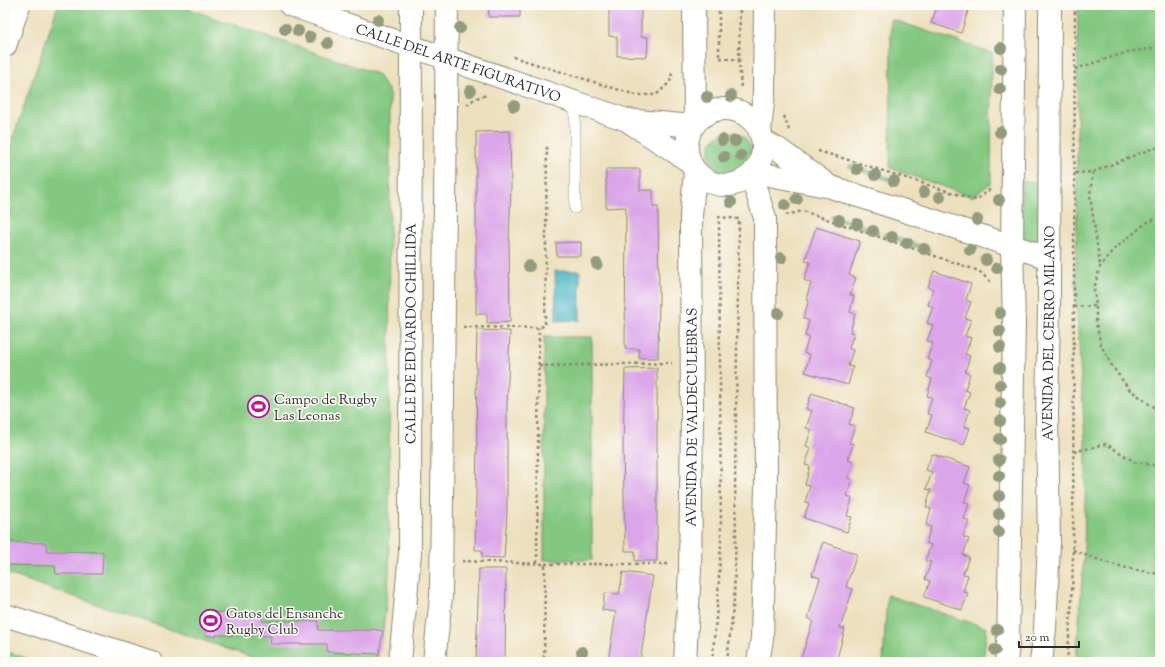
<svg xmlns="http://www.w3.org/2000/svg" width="1165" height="667" font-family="'Sorts Mill Goudy',serif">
  <rect width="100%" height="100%" fill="#fdfcf7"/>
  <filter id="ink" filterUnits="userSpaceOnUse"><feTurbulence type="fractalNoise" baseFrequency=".025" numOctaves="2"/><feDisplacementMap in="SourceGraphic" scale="8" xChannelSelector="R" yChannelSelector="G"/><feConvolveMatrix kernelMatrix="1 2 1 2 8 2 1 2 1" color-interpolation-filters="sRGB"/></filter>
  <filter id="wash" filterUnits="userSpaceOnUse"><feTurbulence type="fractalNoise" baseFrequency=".012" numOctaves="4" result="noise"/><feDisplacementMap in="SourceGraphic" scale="16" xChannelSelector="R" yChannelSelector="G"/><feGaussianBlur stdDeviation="0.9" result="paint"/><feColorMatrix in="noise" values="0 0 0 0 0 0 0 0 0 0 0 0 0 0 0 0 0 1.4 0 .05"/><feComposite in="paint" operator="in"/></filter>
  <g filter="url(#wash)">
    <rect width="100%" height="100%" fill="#ede0be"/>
    <g fill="#83c780" stroke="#577956">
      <path d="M58,5h119l200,69 13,19 -1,482 -6,56 -6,31h-111l-261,-89v-411z"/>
      <path d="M1078,5h82v657h-84l8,-108 2,-97 -10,-156z"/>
      <path d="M891,19l101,34 -1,130 -19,14 -82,-29z"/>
      <circle cx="730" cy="153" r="21"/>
      <path d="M850,164l46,16v3l-48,-16z"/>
      <path d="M1022,181l17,1v52l-3,5 -5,2 -8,-2 -2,-5z"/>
      <path d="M832,215l47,16 -1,3 -48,-16z"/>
      <path d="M884,233l47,16 -1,3 -47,-16z"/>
      <rect x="544" y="337" width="48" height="223"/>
      <path d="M887,595l100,33 -4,34h-100z"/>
      <path d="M5,651l33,11h-33z"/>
    </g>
    <path fill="#45b3c2" stroke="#386f76" d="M555,271h25v49l-24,1z"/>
    <g id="blocks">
      <g fill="#dba6e9">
        <path d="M488,5h32v12h-31z"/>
        <path d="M609,5h32v32h7l-1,20 -30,-1v-19l-8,-1z"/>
        <path d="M938,5h32l-9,28 -30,-10z"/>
        <path d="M510,131l1,55 -2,55 1,81 -23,1v-9h-11v-182z"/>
        <path d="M606,169h34v21h13v17h5l1,90 -1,61h-19v-9h-14l1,-142 -20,1z"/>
        <path d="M816,227l44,14 -11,34 7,3 -6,17 4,1 -4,16 5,2 -5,18 4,1 -5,15 4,2 -5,16 5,1 -5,18 -43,-13 5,-17 -6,-2 5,-16 -4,-1 4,-15 -6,-3 6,-18 -3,-1 5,-16 -7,-3 6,-18 -5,-1z"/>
        <path d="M581,242v14h-24l-1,-13z"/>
        <path d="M934,271l37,13 -5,16 5,2 -6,16 6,2 -6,16 6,2 -6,16 5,2 -5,16 5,2 -5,16 5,2 -6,16 6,2 -6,17 6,1 -6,17 -38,-13 6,-17 -5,-1 5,-17 -5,-1 5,-17 -5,-2 5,-16 -5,-2 6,-16 -6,-2 6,-16 -6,-2 6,-16 -5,-2 5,-16 -5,-2z"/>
        <path d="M477,330l33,1 -3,73v108l-3,46 -22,-1v-7h-7l2,-108 -1,-72z"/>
        <path d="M657,368v193h-22v-10h-10l-2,-107 2,-75z"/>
        <path d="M812,393l43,15 -6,16 6,2 -6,17 4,1 -5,16 5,2 -5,16 4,1 -5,17 5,2 -5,18 5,1 -5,15 -43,-14 5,-15 -4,-1 5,-16 -5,-1 5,-19 -5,-1 6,-17 -5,-2 5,-16 -5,-2 6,-17 -6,-2z"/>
        <path d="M932,454l38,13 -6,16 6,2 -6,17 5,1 -5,16 5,2 -6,16 6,2 -6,16 6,2 -6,17 5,1 -5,17 5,1 -6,17 -38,-13 6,-16 -5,-2 6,-17 -6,-1 6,-16 -5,-2 5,-16 -5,-2 5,-16 -5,-2 5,-17 -5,-1 6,-17 -6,-2z"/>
        <path d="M5,542l41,1 1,8 56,1 -1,22h-46l-1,-8 -50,-1z"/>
        <path d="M823,542l34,12 -11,33 7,2 -13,39 5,1 -9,33h-26v-1l-9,-3 12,-37 -5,-3 12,-40 -8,-3z"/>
        <path d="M479,569h27l-1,93h-29z"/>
        <path d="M623,572l30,4 -13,86h-32l8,-50 -14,-2 3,-17 14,1z"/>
        <path d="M209,612l53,1v8h56v9h54v-1l11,2 -4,23 -52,-2v-8h-57l1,-8 -55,-1v2l-11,-2z"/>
      </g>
    </g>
  </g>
  <g filter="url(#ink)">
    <use href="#blocks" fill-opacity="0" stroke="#8c8674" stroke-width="1"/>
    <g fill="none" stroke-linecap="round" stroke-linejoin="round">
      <defs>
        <path id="service" d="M575,208v-106"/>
        <g id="minor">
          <path id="s1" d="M290,5l337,115 66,6"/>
          <path d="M694,5l1,118"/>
          <path d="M5,46l14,-41"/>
          <circle cx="725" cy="147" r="38"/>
          <path d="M628,121l61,40"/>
          <path d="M760,131l4,-38 1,-88"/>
          <path d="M763,141l15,8 47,34"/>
          <path d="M754,172l77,15 218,71"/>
          <path d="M751,175l14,43 1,269 -4,152 -4,23"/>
          <path d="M5,615l146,47"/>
          <path id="s2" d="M400,662l10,-109 1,-548"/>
          <path d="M434,662l7,-65 6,-592"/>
          <path id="s3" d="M685,662l5,-92 2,-149 -1,-205 4,-44"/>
          <path d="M1006,662l2,-17 6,-322 -2,-76 3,-242"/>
          <path id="s4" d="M1041,662l4,-33 4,-87 -2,-127 2,-108 1,-302"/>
        </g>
      </defs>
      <use href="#service" stroke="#8c8674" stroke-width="12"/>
      <use href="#minor" stroke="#8c8674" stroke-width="24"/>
      <g stroke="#8c8674" stroke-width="2.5" stroke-dasharray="3 3" stroke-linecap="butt">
        <path d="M719,5v53l20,2 1,-55"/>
        <path d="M513,57l123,38h20l14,-13 2,-9"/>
        <path d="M739,60l2,28"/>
        <path d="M1075,69l53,-17 32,-5"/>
        <path d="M467,105c5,-5 13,-10 20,-9"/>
        <path d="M784,116l5,14"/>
        <path d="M818,151l21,6 137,43 16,-12"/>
        <path d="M1093,172l-3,23 10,71"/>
        <path d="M1075,173l18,-1 55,-22 12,-3"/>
        <path d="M786,215l17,-4 176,60 13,12"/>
        <path d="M1160,217l-14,6 -34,28 -12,16 -6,22 2,17v17l5,22 11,21 17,23 23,17 8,3"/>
        <path d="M1074,307l22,-1"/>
        <path d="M463,327l76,1 6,-3 2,-181"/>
        <path d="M539,366l133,-3"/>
        <path d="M1074,452l32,-8 29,18 25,4"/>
        <path d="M1073,550c28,12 57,20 87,24"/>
        <path d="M462,561l83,3 -1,98"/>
        <path d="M537,563l2,-235"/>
        <path d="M545,564h124"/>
        <path d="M712,662l6,-65 3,-56 -2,-324 20,2 -4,260 1,53 -2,67 -7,63"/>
        <path d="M1067,662l5,-63 1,-49 2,-545"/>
      </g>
      <use href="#service" stroke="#fff" stroke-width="11"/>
      <use href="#minor" stroke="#fff" stroke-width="22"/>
    </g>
    <g fill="#939b7e">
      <circle cx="378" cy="20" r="6"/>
      <circle cx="460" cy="28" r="6"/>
      <circle cx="285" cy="29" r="6"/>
      <circle cx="298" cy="31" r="6"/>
      <circle cx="310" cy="37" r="6"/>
      <circle cx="328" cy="43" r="6"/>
      <circle cx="1001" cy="48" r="6"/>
      <circle cx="1001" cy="69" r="6"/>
      <circle cx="1000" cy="89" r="6"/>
      <circle cx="470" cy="91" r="6"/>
      <circle cx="731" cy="96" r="6"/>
      <circle cx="707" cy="97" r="6"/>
      <circle cx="514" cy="106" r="6"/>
      <circle cx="1000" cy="132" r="6"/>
      <circle cx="722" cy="140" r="6"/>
      <circle cx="735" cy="141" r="6"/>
      <circle cx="741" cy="156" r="6"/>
      <circle cx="724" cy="157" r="6"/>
      <circle cx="857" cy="169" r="6"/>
      <circle cx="875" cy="175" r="6"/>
      <circle cx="894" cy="181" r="6"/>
      <circle cx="924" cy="192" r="6"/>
      <circle cx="940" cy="197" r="6"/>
      <circle cx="797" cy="199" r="6"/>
      <circle cx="999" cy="200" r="6"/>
      <circle cx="731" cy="202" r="6"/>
      <circle cx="785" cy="205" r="6"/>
      <circle cx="839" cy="220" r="6"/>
      <circle cx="977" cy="220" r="6"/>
      <circle cx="857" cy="224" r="6"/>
      <circle cx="873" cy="231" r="6"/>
      <circle cx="892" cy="237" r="6"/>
      <circle cx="907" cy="243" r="6"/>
      <circle cx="924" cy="249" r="6"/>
      <circle cx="970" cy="250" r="6"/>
      <circle cx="781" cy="258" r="6"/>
      <circle cx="986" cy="260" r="6"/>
      <circle cx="597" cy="264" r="6"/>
      <circle cx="529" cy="266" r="6"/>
      <circle cx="997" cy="268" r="6"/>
      <circle cx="778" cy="313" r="6"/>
      <circle cx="1000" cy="313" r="6"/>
      <circle cx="1000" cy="331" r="6"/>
      <circle cx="1000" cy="347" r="6"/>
      <circle cx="1000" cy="368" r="6"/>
      <circle cx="1000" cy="385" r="6"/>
      <circle cx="1000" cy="403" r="6"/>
      <circle cx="1000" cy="421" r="6"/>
      <circle cx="1000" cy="439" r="6"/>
      <circle cx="999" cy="460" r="6"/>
      <circle cx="999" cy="476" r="6"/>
      <circle cx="999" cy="496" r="6"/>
      <circle cx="999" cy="514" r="6"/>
      <circle cx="999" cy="532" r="6"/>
      <circle cx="997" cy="630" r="6"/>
      <circle cx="995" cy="650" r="6"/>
      <circle cx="582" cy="652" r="6"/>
    </g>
  </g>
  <defs>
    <symbol id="stadium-ring" viewBox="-11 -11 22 22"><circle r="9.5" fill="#fdfcf7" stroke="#b5179e" stroke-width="1.5"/><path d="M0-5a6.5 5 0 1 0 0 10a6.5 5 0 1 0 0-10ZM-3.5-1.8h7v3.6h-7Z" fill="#b5179e"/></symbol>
  </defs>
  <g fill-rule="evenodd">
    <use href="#stadium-ring" x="246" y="394" width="25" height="25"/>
    <use href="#stadium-ring" x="198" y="608" width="25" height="25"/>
  </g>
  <g text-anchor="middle" stroke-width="3" stroke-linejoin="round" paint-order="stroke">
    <g font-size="14" fill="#2b2b2b" stroke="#fdfcf7">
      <text dy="5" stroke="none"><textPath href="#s1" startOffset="178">CALLE DEL ARTE FIGURATIVO</textPath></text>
      <text dy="5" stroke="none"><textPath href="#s2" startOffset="329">CALLE DE EDUARDO CHILLIDA</textPath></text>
      <text dy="5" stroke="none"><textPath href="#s4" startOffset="329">AVENIDA DEL CERRO MILANO</textPath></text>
      <text dy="5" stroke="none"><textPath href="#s3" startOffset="245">AVENIDA DE VALDECULEBRAS</textPath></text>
    </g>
    <g font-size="14" fill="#2b2b2b" stroke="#fdfcf7" text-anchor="start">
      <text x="274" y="404">Campo de Rugby<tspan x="274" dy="16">Las Leonas</tspan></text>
      <text x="226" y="618">Gatos del Ensanche<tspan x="226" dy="16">Rugby Club</tspan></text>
    </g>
  </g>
  <rect width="1165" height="667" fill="none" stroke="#fdfcf7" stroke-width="20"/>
  <path d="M1019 641v6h60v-6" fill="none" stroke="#2b2b2b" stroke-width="2"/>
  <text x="1025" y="641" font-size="12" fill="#2b2b2b" stroke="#fdfcf7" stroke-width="3" paint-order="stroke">20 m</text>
</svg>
